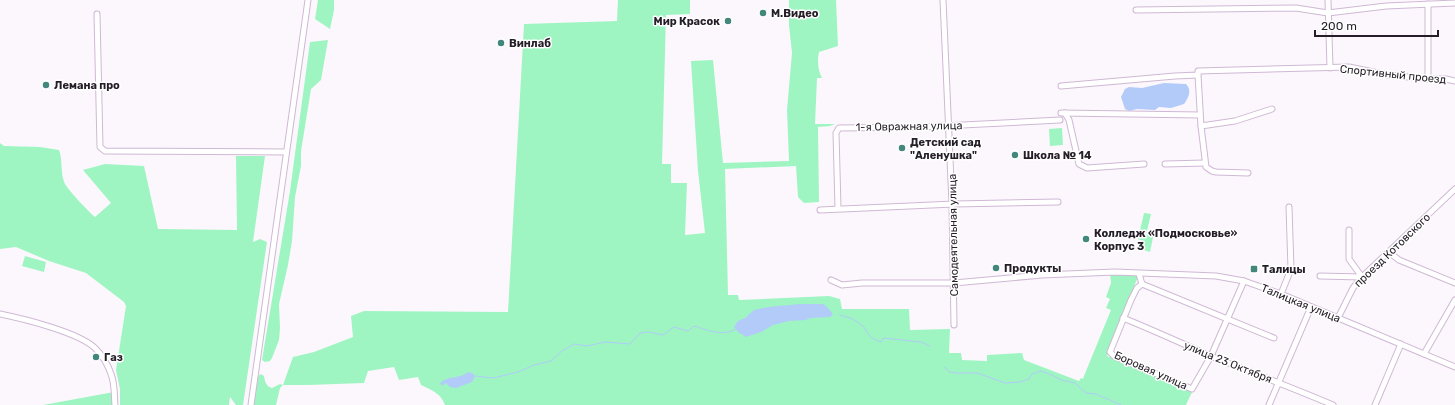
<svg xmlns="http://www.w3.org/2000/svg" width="1455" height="405" font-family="Rubik,sans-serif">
  <rect width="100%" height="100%" fill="#fcf7fd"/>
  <g fill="#9ef5c2">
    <path d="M318,0h16v10l-4,19 -15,-10z"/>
    <path d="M618,0h72v14l-24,1 -4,149h9v19h16l-2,52 20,-2 -7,-62 -7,-110 22,-1 10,103 66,-2 -2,-51 5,-57 -3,-28v-25h47l2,46 -19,6c-2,9 -1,18 3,26h-5l-2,46h20l-5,2 -12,1 1,75 -15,1 -6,-6 -2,-31 -71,3 3,126h10l1,5 90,-4 11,3 2,10h67l1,21 40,-1 -1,24h12l1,7 25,1v-6l35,-2 2,7 55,21 2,-3 2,1 1,-3 27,-66 -5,-2 4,-9 -4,-2 5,-14 -1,-10 29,1 -32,82 86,34 -7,15h-741c-4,-12 -14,-15 -24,-20l-3,-8 -19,3 -5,-13 -26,4 -4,12 -56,2h-25l-3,3 -4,17h-22l4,-29 3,-2 3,2c1,6 2,10 8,12l8,-4 3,1 10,-28 21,-5 39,-15 -2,-21 13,-5 144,1 16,-288 93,-3z"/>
    <path d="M328,40l-7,40 -10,9 -10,62v15l-6,31 -3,44 -4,24 -9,39 1,24 -1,12 -7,18 -2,3 -5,1 -3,-2 28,-169 20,-149z"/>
    <path d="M1062,128l1,17 -13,1 -1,-17z"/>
    <path d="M0,143l4,3 36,1 19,3c4,10 1,24 6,34 5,8 22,26 30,33l16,-14 -28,-33 22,-6 39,2 14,63 79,1 -1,-74h29l-12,86 7,-3 7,3 -24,163h-7l-6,-8 -1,8h-109v-16l-4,-19 10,-64 -2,-4 -38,-29 -37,-12 -33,-14 -16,2z"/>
    <path d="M1144,213l7,1 -5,21 7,2 -3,15 -9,-3 2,-8 -5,-2z"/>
    <path d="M25,256l21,6 -2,10 -22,-6z"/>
    <path d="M114,392l1,13h-72z"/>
  </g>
  <g fill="#b2cbf9">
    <path d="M1164,83l22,1c6,6 3,13 -2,20l-13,4 -12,-1 -4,3 -18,-1 -8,2 -4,-2 -4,-12 4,-8 4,-2 13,1z"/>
    <path d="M800,304h23l4,3 6,7 -3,3 -20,1 -4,2 -17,1 -16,4 -12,7 -15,5 -8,-5 -4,-5 4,-6 7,-3 9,-8 14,-3z"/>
    <path d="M468,372l4,1 3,3 -3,6 -16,6 -6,-1 -4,-4 -4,3 -2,-3c10,-8 20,-4 28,-11z"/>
  </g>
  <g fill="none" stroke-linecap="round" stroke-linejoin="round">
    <g stroke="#b2cbf9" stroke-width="1">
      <path d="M840,315l13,4 11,8 4,7 4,4 9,4 2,-4 38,4 9,4"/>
      <path d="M944,367l6,5 7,1h20l28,10 15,-1 9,-3 3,-5 9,-3 11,4 9,5 14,3 11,10 10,1 25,11"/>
      <path d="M475,376l18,2 25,-6 16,-7 17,-4 11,-10 12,-7 13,2 18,-4 25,2 10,-11 8,-1 15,3 11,-8 14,4 6,-5c14,4 28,11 42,3"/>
    </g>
    <defs>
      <g id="minor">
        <path d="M943,0l9,204 2,121"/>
        <path d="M1328,0l2,68"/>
        <path d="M1136,10l160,-2 32,5 58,-7 69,-3"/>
        <path d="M97,14l3,133 5,4 181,1"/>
        <path d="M1198,75l3,51 5,41 6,4 4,1 32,1"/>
        <path d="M1428,79v-75"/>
        <path d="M1061,86l114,-10 23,-1v-4l151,-4 39,8 40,4h18l9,2"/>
        <path d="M1061,113l139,2"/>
        <path d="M1065,113l4,7 10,44 8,4 57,-4"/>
        <path d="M1201,126l34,-5 37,-12"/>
        <path d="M1165,164l40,-1"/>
        <path d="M838,208l-2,-75 3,-5 83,-1 138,-7"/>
        <path d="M820,210l134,-6 104,-2"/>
        <path d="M1390,253l9,7 56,23"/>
        <path d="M1139,274l3,10 -5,4 -6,12 -21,52 4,4 78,33 19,-33 33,-75"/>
        <path d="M1320,276l42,1 -13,-18v-29"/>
        <path d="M831,280l11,5 20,-2h92l88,-8 73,-3 101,4 28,5 37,13 174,73"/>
        <path d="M1142,284l132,54"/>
        <path d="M1281,294l10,-25 -2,-62"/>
        <path d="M0,314c24,5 78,18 95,34 7,7 13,17 16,26 4,10 3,21 4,31"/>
        <path d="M1123,318c30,12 60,26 90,39 40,16 80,31 120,48"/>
        <path d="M1338,318l15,-30 9,-11 93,-88"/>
        <path d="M1424,354l31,-54"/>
        <path d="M251,405l57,-405"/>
        <path d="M1269,405l42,-98"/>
        <path d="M1375,405l26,-61"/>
      </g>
    </defs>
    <use href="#minor" stroke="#cfb8d4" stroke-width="7"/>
    <use href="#minor" stroke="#fff" stroke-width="5"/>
  </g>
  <g fill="#43877c" stroke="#fff" stroke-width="1.5">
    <circle cx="763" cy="13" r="4"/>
    <circle cx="728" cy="21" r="4"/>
    <circle cx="501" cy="43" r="4"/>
    <circle cx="46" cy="85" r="4"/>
    <circle cx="902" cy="148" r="4"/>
    <circle cx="1015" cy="155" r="4"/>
    <circle cx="1086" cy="239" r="4"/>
    <circle cx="996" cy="268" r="4"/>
    <rect x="1250" y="265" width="8" height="8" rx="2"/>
    <circle cx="96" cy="357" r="4"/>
  </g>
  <g text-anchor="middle" stroke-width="3" stroke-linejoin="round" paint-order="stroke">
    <g font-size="11" font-weight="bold" fill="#251d27" stroke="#fff" text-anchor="start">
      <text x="771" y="17">М.Видео</text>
      <text x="720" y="25" text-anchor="end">Мир Красок</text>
      <text x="509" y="47">Винлаб</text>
      <text x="54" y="89">Лемана про</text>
      <text x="910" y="146">Детский сад<tspan x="910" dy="13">"Аленушка"</tspan></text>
      <text x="1023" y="159">Школа № 14</text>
      <text x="1094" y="237">Колледж «Подмосковье»<tspan x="1094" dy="13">Корпус 3</tspan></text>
      <text x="1004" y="272">Продукты</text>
      <text x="1262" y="273">Талицы</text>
      <text x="104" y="361">Газ</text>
    </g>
    <g font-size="11" fill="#251d27" stroke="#fff">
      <text transform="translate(1393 74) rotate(6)" y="4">Спортивный проезд</text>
      <text transform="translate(909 126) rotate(-1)" y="4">1-я Овражная улица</text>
      <text transform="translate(953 235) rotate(-91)" y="4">Самодеятельная улица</text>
      <text transform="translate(1392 250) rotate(-44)" y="4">проезд Котовского</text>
      <text transform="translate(1301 303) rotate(22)" y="4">Талицкая улица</text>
      <text transform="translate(1228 362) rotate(22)" y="4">улица 23 Октября</text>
      <text transform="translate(1151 370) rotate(24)" y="4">Боровая улица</text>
    </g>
  </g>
  <path d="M1315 30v6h123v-6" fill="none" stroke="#251d27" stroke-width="2"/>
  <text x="1321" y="30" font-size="12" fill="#251d27" stroke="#ffffff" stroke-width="3" paint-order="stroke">200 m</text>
</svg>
